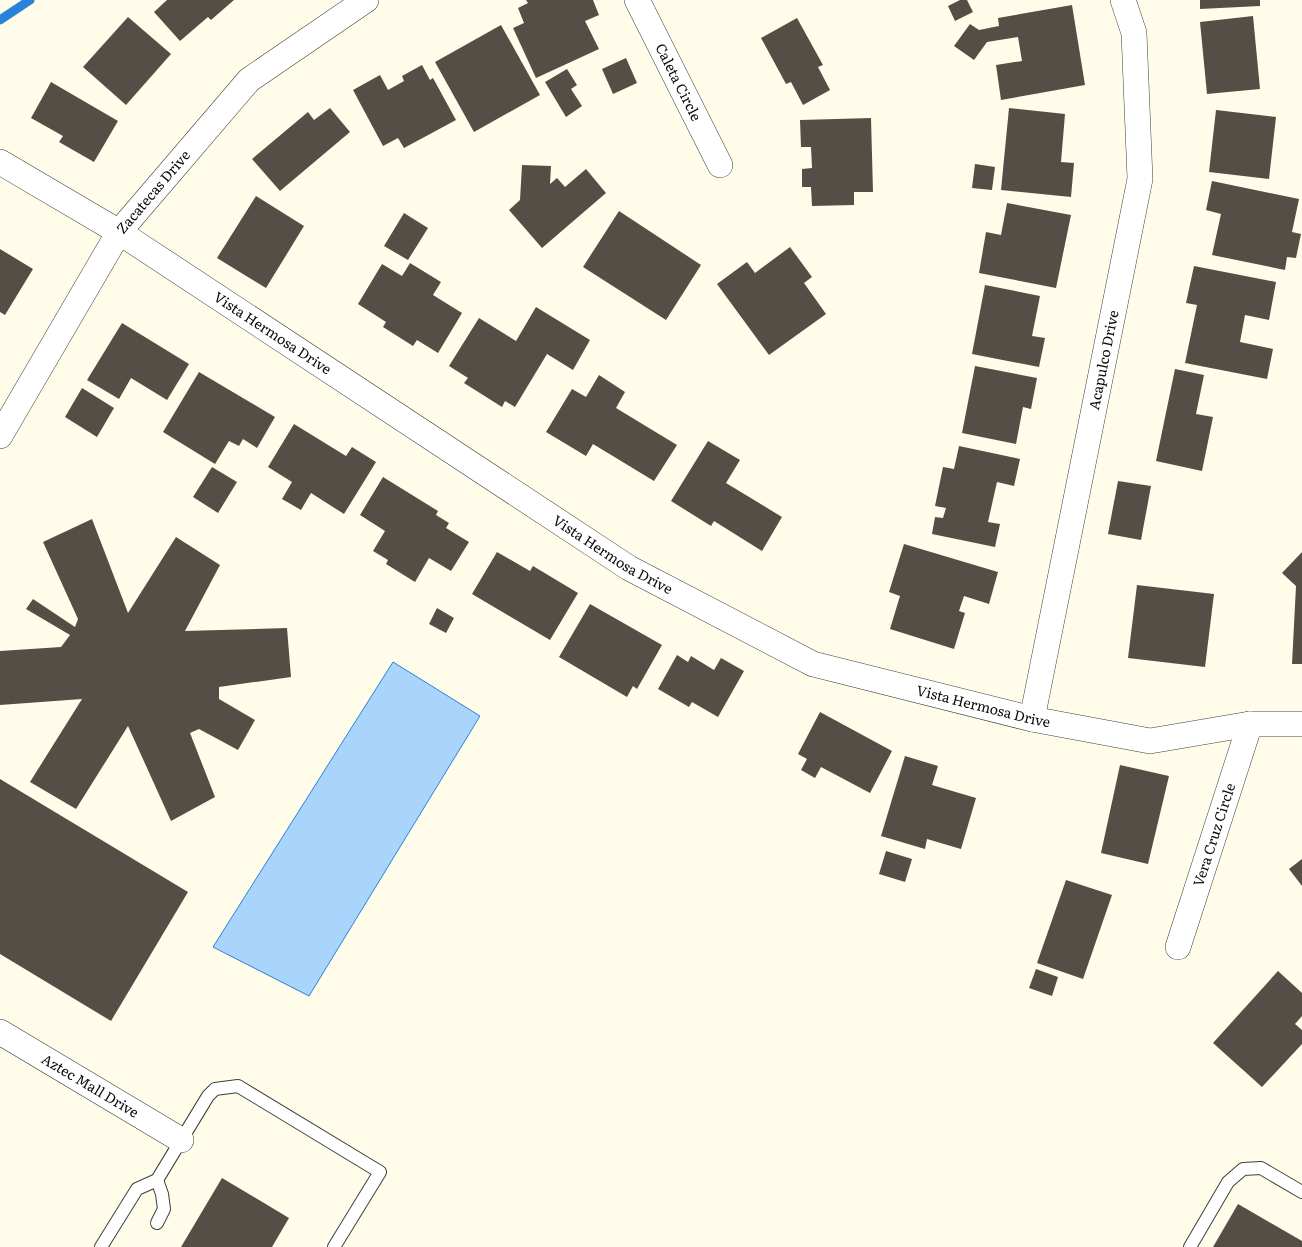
<svg xmlns="http://www.w3.org/2000/svg" width="1302" height="1247" font-family="Literata,serif">
  <rect width="100%" height="100%" fill="#fffde9"/>
  <path fill="#a9d4fc" stroke="#2981d9" d="M393,662l87,54 -171,280 -96,-49z"/>
  <g fill="none" stroke-linecap="round" stroke-linejoin="round">
    <path stroke="#2981d9" stroke-width="9" d="M0,20l30,-20"/>
  </g>
  <g fill="#554e47">
    <path d="M167,0h67l-23,20 -3,-3 -28,24 -26,-29z"/>
    <path d="M526,0h67l6,15 -14,6 14,28 -63,29 -23,-50 11,-5 -6,-15 10,-5z"/>
    <path d="M960,0h7l6,12 -18,9 -7,-15z"/>
    <path d="M1200,0h60v6l-60,3z"/>
    <path d="M1072,5l13,80 -84,15 -5,-35 26,-4 -4,-24 -31,5 -13,18 -20,-14 16,-22 9,6 20,-4 -1,-8z"/>
    <path d="M1253,16l7,73 -53,5 -7,-72z"/>
    <path d="M128,17l43,37 -45,51 -43,-38z"/>
    <path d="M797,18l26,47 -5,2 12,23 -27,15 -12,-23 -5,2 -25,-46z"/>
    <path d="M501,25l39,70 -66,37 -39,-70z"/>
    <path d="M626,58l11,25 -24,11 -11,-25z"/>
    <path d="M422,65l8,15 3,-2 23,42 -52,28 -6,-10 -15,8 -30,-56 27,-15 8,15 16,-9 -2,-5z"/>
    <path d="M567,69l10,16 -6,4 11,17 -16,11 -21,-35z"/>
    <path d="M51,82l67,39 -24,41 -35,-20 4,-6 -32,-18z"/>
    <path d="M330,108l20,24 -70,59 -28,-32 56,-47 6,8z"/>
    <path d="M1009,108l56,6 -4,48 13,1 -3,34 -70,-7z"/>
    <path d="M1216,110l60,7 -7,62 -60,-7z"/>
    <path d="M871,118l2,74h-19v13l-42,1 -1,-19h-9v-18l10,-1 -1,-21h-10l-1,-27z"/>
    <path d="M975,164l20,3 -3,23 -20,-2z"/>
    <path d="M522,165l29,1 -1,18 7,-6 8,9 21,-18 20,24 -64,55 -33,-38 11,-10z"/>
    <path d="M1212,181l87,18 -7,33 9,2 -5,24 -9,-1 -2,13 -73,-15 9,-41 -15,-4z"/>
    <path d="M256,196l48,30 -38,62 -49,-30z"/>
    <path d="M1007,203l64,12 -15,73 -77,-15 7,-41 15,3z"/>
    <path d="M619,211l82,54 -35,55 -83,-53z"/>
    <path d="M404,213l24,15 -20,32 -24,-14z"/>
    <path d="M790,247l22,30 -8,6 22,31 -57,41 -52,-71 30,-22 8,11z"/>
    <path d="M0,249l33,20 -28,46 -5,-3z"/>
    <path d="M410,263l31,19 -8,13 29,18 -24,40 -21,-13 -4,6 -30,-19 3,-5 -28,-18 24,-40 20,12z"/>
    <path d="M1194,266l82,16 -7,38 -24,-5 -5,27 33,7 -6,30 -82,-16 12,-58 -11,-2z"/>
    <path d="M985,285l55,11 -8,40 13,2 -6,29 -67,-13z"/>
    <path d="M536,307l54,33 -17,30 -26,-16 -32,53 -10,-6 -3,6 -38,-24 4,-5 -19,-12 30,-48 37,23z"/>
    <path d="M122,323l67,41 -22,36 -36,-22 -12,21 -32,-19z"/>
    <path d="M975,366l62,12 -6,31 -8,-2 -7,37 -54,-11z"/>
    <path d="M1175,369l29,6 -8,39 17,3 -11,54 -46,-10z"/>
    <path d="M199,372l76,45 -18,31 -14,-9 -4,7 -10,-5 -14,23 -52,-32z"/>
    <path d="M599,375l26,17 -9,16 61,37 -23,36 -61,-37 -7,12 -40,-24 26,-43 14,8z"/>
    <path d="M82,388l32,20 -17,29 -32,-20z"/>
    <path d="M294,424l52,32 6,-9 24,15 -32,52 -33,-21 -10,17 -19,-11 10,-17 -24,-15z"/>
    <path d="M708,441l32,19 -14,23 56,34 -20,34 -48,-30 -3,5 -40,-25z"/>
    <path d="M959,446l61,13 -6,27 -17,-4 -9,40 12,2 -5,23 -63,-13 3,-17 8,1 3,-10 -11,-2 8,-39 11,2z"/>
    <path d="M212,467l25,15 -19,31 -25,-16z"/>
    <path d="M383,477l55,34 -2,4 13,8 -3,5 23,14 -18,29 -22,-13 -14,24 -29,-18 2,-4 -15,-9 12,-20 -25,-16z"/>
    <path d="M1118,481l33,5 -10,54 -33,-6z"/>
    <path d="M92,519l36,94 48,-76 44,28 -35,66 102,-3 4,49 -72,10v12l36,21 -17,30 -39,-21 -9,4 25,64 -44,24 -43,-95 -52,83 -46,-27 52,-83 -82,6v-54l61,-4 9,-12 -44,-26 7,-10 42,28 3,-8 -35,-77z"/>
    <path d="M904,544l94,28 -9,32 -25,-8 -5,15 6,2 -11,36 -64,-20 10,-33 -11,-4z"/>
    <path d="M497,552l33,19 3,-5 45,27 -28,47 -78,-46z"/>
    <path d="M1302,552v112h-10l4,-78 -14,-13z"/>
    <path d="M1137,585l77,9 -9,73 -77,-9z"/>
    <path d="M590,604l72,41 -25,44 -4,-3 -6,11 -68,-40z"/>
    <path d="M437,608l17,10 -8,15 -17,-9z"/>
    <path d="M677,655l11,7 3,-6 23,14 7,-12 23,13 -26,46 -26,-15 -3,5 -31,-18z"/>
    <path d="M820,712l72,39 -22,42 -49,-26 -6,11 -14,-8 6,-11 -9,-5z"/>
    <path d="M905,756l33,10 -6,19 44,13 -15,51 -34,-10 -2,10 -44,-13z"/>
    <path d="M1120,765l49,11 -21,88 -47,-11z"/>
    <path d="M0,779l188,113 -77,129 -111,-67z"/>
    <path d="M886,851l26,8 -7,23 -26,-8z"/>
    <path d="M1302,859v27l-13,-17z"/>
    <path d="M1066,880l46,15 -29,84 -46,-16z"/>
    <path d="M1036,969l22,8 -6,19 -23,-8z"/>
    <path d="M1278,971l24,22v23l-7,8 7,6v14l-40,43 -49,-44z"/>
    <path d="M222,1178l67,40 -17,29h-91z"/>
    <path d="M1238,1204l64,37v6h-89z"/>
  </g>
  <g fill="none" stroke-linecap="round" stroke-linejoin="round">
    <defs>
      <g id="service">
        <path d="M157,1180l5,14 2,15 -7,14"/>
        <path d="M101,1247l36,-58 20,-9 51,-84 7,-7 23,-3 142,86 -46,75"/>
        <path d="M1190,1247l38,-65 15,-13 18,-1 41,24"/>
      </g>
      <g id="minor">
        <path id="s1" d="M637,0l83,165"/>
        <path id="s2" d="M0,162l119,70 510,336 184,96 219,55 118,22 100,-17h52"/>
        <path id="s3" d="M0,436l119,-204 130,-152 117,-80"/>
        <path id="s4" d="M1032,719l108,-540 -6,-146 -11,-33"/>
        <path id="s5" d="M1178,947l72,-223"/>
        <path id="s6" d="M0,1032l181,108"/>
      </g>
    </defs>
    <use href="#service" stroke="#3e3e3e" stroke-width="14"/>
    <use href="#minor" stroke="#3e3e3e" stroke-width="26"/>
    <use href="#service" stroke="#fff" stroke-width="12"/>
    <use href="#minor" stroke="#fff" stroke-width="25"/>
  </g>
  <g text-anchor="middle" stroke-width="5" stroke-linejoin="round" paint-order="stroke">
    <g font-size="14" fill="#0b0b0b" stroke="#fff">
      <text dy="5" stroke="none"><textPath href="#s1" startOffset="92">Caleta Circle</textPath></text>
      <text dy="5" stroke="none"><textPath href="#s3" startOffset="289">Zacatecas Drive</textPath></text>
      <text dy="5" stroke="none"><textPath href="#s2" startOffset="322">Vista Hermosa Drive</textPath></text>
      <text dy="5" stroke="none"><textPath href="#s4" startOffset="366">Acapulco Drive</textPath></text>
      <text dy="5" stroke="none"><textPath href="#s2" startOffset="728">Vista Hermosa Drive</textPath></text>
      <text dy="5" stroke="none"><textPath href="#s2" startOffset="1132">Vista Hermosa Drive</textPath></text>
      <text dy="5" stroke="none"><textPath href="#s5" startOffset="118">Vera Cruz Circle</textPath></text>
      <text dy="5" stroke="none"><textPath href="#s6" startOffset="105">Aztec Mall Drive</textPath></text>
    </g>
  </g>
</svg>
